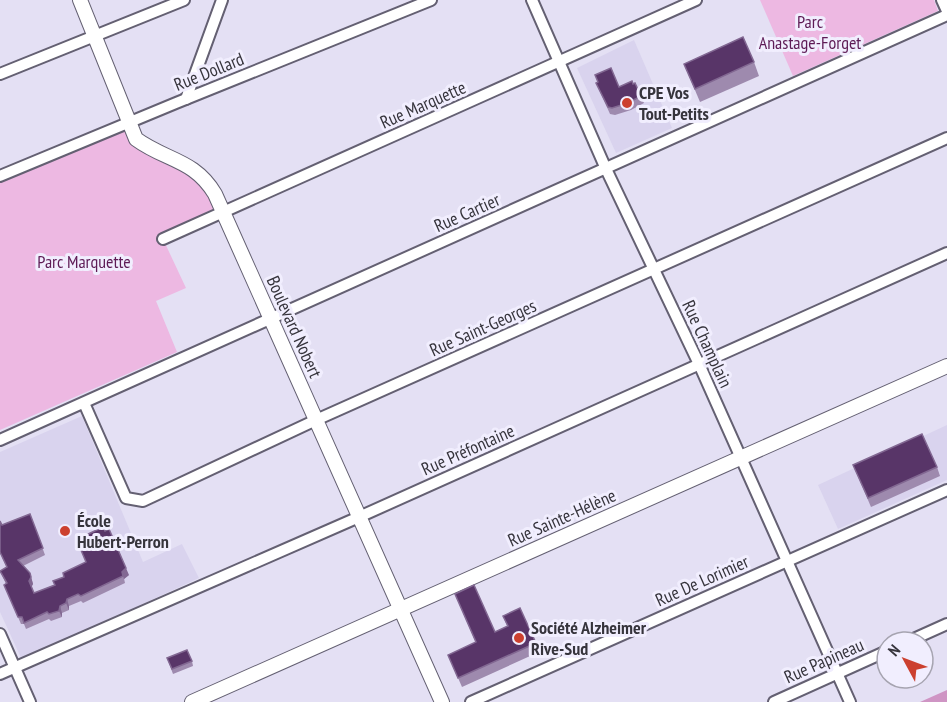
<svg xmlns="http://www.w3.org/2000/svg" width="947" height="702" font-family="'PT Sans Narrow',sans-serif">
  <rect width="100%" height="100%" fill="#e4e0f4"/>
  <g fill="#d9d3ee">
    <path d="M634,40l38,88 -56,25 -39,-85z"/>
    <path d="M82,416l61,146 39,-18 17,34 -177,82 -22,-48v-160z"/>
    <path d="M947,425v55l-109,49 -20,-44z"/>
  </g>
  <g fill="#edb8e2">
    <path d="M760,0h174l4,11 -145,65z"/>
    <path d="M129,122l9,22 50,25 36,44 -61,26 23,49 -30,13 21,51 -177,78v-249z"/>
  </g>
  <path fill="#cf95c4" d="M947,690v12h-27z"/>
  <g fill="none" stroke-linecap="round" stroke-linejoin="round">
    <defs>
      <g id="minor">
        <path d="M532,0l74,169 93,195 151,338"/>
        <path d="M942,0l5,11"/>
        <path d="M0,74l184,-74"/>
        <path d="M186,99l36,-99"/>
        <path d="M0,176l176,-73 255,-103"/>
        <path d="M163,239l533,-239"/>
        <path d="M84,403l42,95 17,3 173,-81 631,-282"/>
        <path d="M0,440l947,-425"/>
        <path d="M0,634l30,68"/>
        <path d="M907,642l40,-18"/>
        <path d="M0,674l359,-157 588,-264"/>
        <path d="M471,702l476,-212"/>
        <path d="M774,702l113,-51"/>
      </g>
      <g id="tertiary">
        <path d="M80,0l56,139c30,22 58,20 79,55l227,508"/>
        <path d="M192,702l755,-336"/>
      </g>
    </defs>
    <use href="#minor" stroke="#646072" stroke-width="14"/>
    <use href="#tertiary" stroke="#646072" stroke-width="16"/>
    <use href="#minor" stroke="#fff" stroke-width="10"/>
    <use href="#tertiary" stroke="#fff" stroke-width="14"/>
  </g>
  <g fill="#9e8aae">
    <path d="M754,62l5,14 -59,26 -16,-38z"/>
    <path d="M596,83l23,4 16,-4 9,20 -13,7 -16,5 -5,-1z"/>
    <path d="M853,465l84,2 3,9 -69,31z"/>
    <path d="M30,514l15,41 -22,11 7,7 3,11 -2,3 3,6 20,-8 -1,-4 76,-6 -5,4 1,4 -42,20 -2,-2 -12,5v4l-7,3v4l-11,4 -2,-2 -23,10 -2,-5h-3l-14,-32 -3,-7 2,-1 -6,-13 7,-3 -7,-15v-32l2,4z"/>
    <path d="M455,594l40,38 12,-6 -4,-10 33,27 3,9 -77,35 -14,-32 28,-12z"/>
    <path d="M167,658l25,3 1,5 -20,8z"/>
  </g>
  <g fill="#826892">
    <path d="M126,568l3,7 -5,4 1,4 -3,-11z"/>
    <path d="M30,573l3,11 -2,4 -2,-7z"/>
    <path d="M67,599l2,7v4l-3,-7z"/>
    <path d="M60,606l2,7v4l-3,-6z"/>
  </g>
  <g fill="#583568" stroke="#826892" stroke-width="1.5">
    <path d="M743,37l11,25 -59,27 -11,-25z"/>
    <path d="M611,68l8,19 13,-6 1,3 2,-1 6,13 -13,7 -16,5 -4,-1 -12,-24 2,-1 -3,-7z"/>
    <path d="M922,434l15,33 -69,31 -15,-33z"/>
    <path d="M30,514l13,34 -25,12 12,13 1,4 -2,4 5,12 21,-8 -2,-4 11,-4 -1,-4 23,-11 -8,-19 7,-3 -1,-4 19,-9 2,4 4,-2 17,39 -4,4 1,4 -42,20 -3,-2 -11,5 -1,4 -6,3 -1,5 -10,3 -2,-2 -23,11 -2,-6h-4l-14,-32 3,-2 -7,-12 7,-4 -7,-15v-31l2,4z"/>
    <path d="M474,585l21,47 13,-6 -5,-10 17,-8 16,35 -78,35 -10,-23 28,-13 -21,-48z"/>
    <path d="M187,650l5,11 -20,8 -5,-11z"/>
  </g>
  <g fill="#cc402f" stroke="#f1eefe" stroke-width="2">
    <circle cx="627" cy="103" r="6"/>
    <circle cx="65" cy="531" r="6"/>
    <circle cx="519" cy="638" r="6"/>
  </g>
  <g text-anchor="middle" stroke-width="6" stroke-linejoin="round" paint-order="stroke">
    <g font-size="18" fill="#5e1b56" stroke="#f1eefe">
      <text x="810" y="28">Parc<tspan x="810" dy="21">Anastage-Forget</tspan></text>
      <text x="84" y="268">Parc Marquette</text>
    </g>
    <g font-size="18" fill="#36343c" stroke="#f1eefe">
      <text transform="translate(209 72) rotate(-22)" y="6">Rue Dollard</text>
      <text transform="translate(423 105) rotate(-24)" y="6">Rue Marquette</text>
      <text transform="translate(467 213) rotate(-24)" y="6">Rue Cartier</text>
      <text transform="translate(294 327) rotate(66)" y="6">Boulevard Nobert</text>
      <text transform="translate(483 328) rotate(-24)" y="6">Rue Saint-Georges</text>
      <text transform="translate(707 344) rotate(65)" y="6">Rue Champlain</text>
      <text transform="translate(468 450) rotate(-24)" y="6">Rue Préfontaine</text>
      <text transform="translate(562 518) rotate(-24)" y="6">Rue Sainte-Hélène</text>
      <text transform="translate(702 581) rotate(-24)" y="6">Rue De Lorimier</text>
      <text transform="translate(824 661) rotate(-24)" y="6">Rue Papineau</text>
    </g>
    <g font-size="18" font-weight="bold" fill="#36343c" stroke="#f1eefe" text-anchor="start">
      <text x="639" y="99">CPE Vos<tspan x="639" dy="21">Tout-Petits</tspan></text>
      <text x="77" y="527">École<tspan x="77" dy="21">Hubert-Perron</tspan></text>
      <text x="531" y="634">Société Alzheimer<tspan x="531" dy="21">Rive-Sud</tspan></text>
    </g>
  </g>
  <g transform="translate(905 660) rotate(311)"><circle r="28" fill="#f1eefe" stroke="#a6a4b0" stroke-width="1.5"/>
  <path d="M0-4.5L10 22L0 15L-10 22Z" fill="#cc402f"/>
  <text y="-9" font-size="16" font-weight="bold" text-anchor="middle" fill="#36343c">N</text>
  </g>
</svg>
